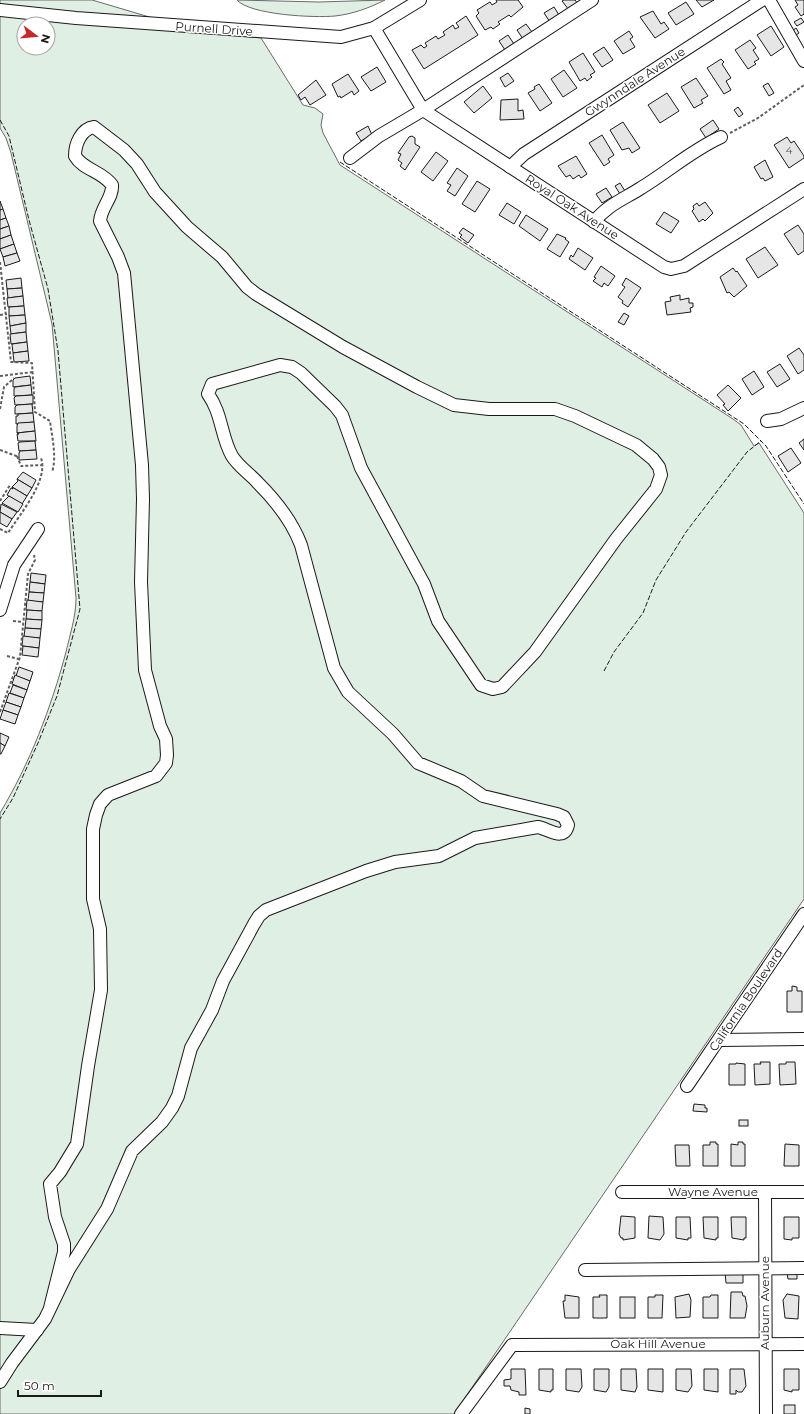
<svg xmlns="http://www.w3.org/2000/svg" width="804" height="1414" font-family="Montserrat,sans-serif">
  <rect width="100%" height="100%" fill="#fff"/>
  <g fill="#e0efe3" stroke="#6a6a6a" fill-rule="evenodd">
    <path d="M0,0h92l71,21 -163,-16z"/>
    <path d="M237,0l82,2 66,-2c-16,8 -32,14 -50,16 -20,2 -85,-1 -98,-16z"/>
    <path d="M0,15l261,23 42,67 12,3 8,6 -2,11 2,8 17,32 393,254 8,6 13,21 5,-3 45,70v386l-350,515h-454v-601c30,-50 51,-105 66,-161 4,-18 10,-35 10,-54l-24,-274 -41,-171 -5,-15 -6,-10zM24,24h24v24h-24z"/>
  </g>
  <g fill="#e6e6e6" stroke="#1a1a1a">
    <path d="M496,0h22l5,7 -12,10 -2,-2 -11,7 2,2 -7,5 -2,-2 -6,3 -9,-14 3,-3 -2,-3 13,-8 2,3 5,-3z"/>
    <path d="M564,0h11l3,4 -9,6 -7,-9z"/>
    <path d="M696,0h18l-12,7z"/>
    <path d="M795,0h9v14l-3,2 -6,-9 3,-2z"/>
    <path d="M686,2l8,12 -18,11 -8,-12z"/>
    <path d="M554,7l5,8 -9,7 -6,-9z"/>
    <path d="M653,11l8,13 3,-2 5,7 -14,9 -15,-21z"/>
    <path d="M466,16l12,19 -54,34 -12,-19 9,-5 3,3 3,-2 -2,-3 11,-7 2,3 7,-4 -2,-3 10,-7 2,4 4,-2 -3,-4z"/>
    <path d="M801,18l3,4 -7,4 -3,-4z"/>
    <path d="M526,24l6,8 -9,7 -6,-9z"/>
    <path d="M771,26l13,21 -13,9 -14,-21z"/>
    <path d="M796,28l3,5 -4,3 -3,-5z"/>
    <path d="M629,31l4,6 -3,2 5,8 -12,7 -9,-13z"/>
    <path d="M508,35l6,9 -9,6 -6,-9z"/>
    <path d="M750,40l6,8 -3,2 6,9 -5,3 2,2 -8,5 -13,-19z"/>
    <path d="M604,47l9,13 -11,7 -9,-13z"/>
    <path d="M583,53l12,19 -5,3 2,2 -5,4 -2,-3 -5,3 -11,-19z"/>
    <path d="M721,59l3,3 -2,2 9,14 -5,3 5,9 -7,4 -17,-26z"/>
    <path d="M377,67l9,15 -15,9 -10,-14z"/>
    <path d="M564,70l13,18 -14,9 -12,-18z"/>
    <path d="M508,73l6,8 -9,6 -5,-9z"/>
    <path d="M348,74l11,17 -5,4 -2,-4 -11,7 -1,-2 -2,1 -6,-13z"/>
    <path d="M696,78l12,18 -7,4 2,3 -9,5 -13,-21z"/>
    <path d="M316,80l10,15 -16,10 -5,-8 -4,3 -3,-5z"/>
    <path d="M768,83l6,10 -5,3 -6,-10z"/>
    <path d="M539,84l13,19 -12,8 -12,-18 7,-4 -1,-2z"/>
    <path d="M483,86l9,12 -18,15 -10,-11z"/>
    <path d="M667,93l12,18 -19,12 -12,-18z"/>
    <path d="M518,99v12l5,-1 1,9 -24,1 1,-20z"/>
    <path d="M738,107l5,7 -4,3 -5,-7z"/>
    <path d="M713,120l6,9 -13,9 -6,-9z"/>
    <path d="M623,122l17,26 -8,5 -3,-5 -7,2 -12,-20z"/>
    <path d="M368,126l4,9 -11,6 -5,-8z"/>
    <path d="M602,135l12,20 -6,4 2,3 -6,4 -15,-23z"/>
    <path d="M412,136l3,2v6l5,3 -15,23 -5,-4 2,-3 -4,-3 3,-6 -3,-1 11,-16z"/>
    <path d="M787,137l4,6 3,-2 10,15v2l-15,10 -15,-23z"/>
    <path d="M436,152l12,9 -15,20 -12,-9z"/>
    <path d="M576,156l11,18 -6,4 -2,-3 -6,4 -3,-4 -4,2 -8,-11z"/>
    <path d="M765,160l8,17 -8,4 -2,-3 -2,1 -7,-12z"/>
    <path d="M457,168l11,8 -13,20 -8,-5 4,-6 -4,-2z"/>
    <path d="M477,181l13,8 -15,23 -13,-8z"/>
    <path d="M620,183l5,8 -5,3 -5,-8z"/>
    <path d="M606,188l6,9 -10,6 -6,-9z"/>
    <path d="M0,201l3,8 -3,1z"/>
    <path d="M705,202l8,11 -8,8 -2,-2 -4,3 -7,-11 2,-2 -1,-3 4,-3 2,3z"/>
    <path d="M507,203l14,9 -7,12 -15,-9z"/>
    <path d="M3,209l3,9 -6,2v-10z"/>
    <path d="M664,212l15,9 -8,12 -15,-9z"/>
    <path d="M526,215l22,14 -8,12 -21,-15z"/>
    <path d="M6,218l3,8 -9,3v-9z"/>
    <path d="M798,225l6,9v17l-6,4 -14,-21z"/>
    <path d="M9,226l2,9 -11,4v-10z"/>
    <path d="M463,228l11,7 -6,8 -8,-6 2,-2 -3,-2z"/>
    <path d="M557,234l9,4 -1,1 4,3 -9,15 -13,-8z"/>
    <path d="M11,235l3,9 -14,5v-10z"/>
    <path d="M14,244l3,9 -14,4 -3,-8z"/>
    <path d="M765,247l13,18 -20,13 -12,-19z"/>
    <path d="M578,248l15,10 -8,12 -16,-11 2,-4 2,2z"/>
    <path d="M17,253l3,8 -15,5 -2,-9z"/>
    <path d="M601,266l14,10 -7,10 -4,-3 -2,4 -9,-6 3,-3 -2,-1z"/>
    <path d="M733,268l3,4 1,-1 10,15 -13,11 -5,-5 -2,1 -7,-16z"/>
    <path d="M21,278l1,10 -15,1 -1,-9z"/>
    <path d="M626,278l15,10 -13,19 -6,-4 1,-2 -5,-4 7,-10 -3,-2z"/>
    <path d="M22,288l1,8 -15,2 -1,-9z"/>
    <path d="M680,295v5l9,-2v5h4v4l-3,1 1,4 -24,3 -2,-13 6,-1 -1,-4z"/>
    <path d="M23,296l1,10 -16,1 -1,-9z"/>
    <path d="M24,306l1,9 -16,1v-9z"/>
    <path d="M624,313l5,3 -5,9 -6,-3z"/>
    <path d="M25,315l1,8 -16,3 -1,-10z"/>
    <path d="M26,323v9l-15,2 -1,-8z"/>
    <path d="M26,332l1,10 -16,2 -1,-10z"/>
    <path d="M27,342l1,9 -15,2 -1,-9z"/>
    <path d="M799,348l5,7v15l-6,4 -11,-18z"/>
    <path d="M28,351l1,10 -15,1 -1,-9z"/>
    <path d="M780,364l10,15 -13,8 -10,-15z"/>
    <path d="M754,371l10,16 -12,8 -10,-16z"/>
    <path d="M30,376l1,9 -18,2v-7l2,-2z"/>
    <path d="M31,385l1,10 -18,1v-7l1,-2z"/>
    <path d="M728,385l13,13 -13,13 -5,-6 2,-1 -8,-9z"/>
    <path d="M33,395v9l-18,1 -1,-7 2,-2z"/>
    <path d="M32,404l1,9 -18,1v-7l2,-2z"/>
    <path d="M33,413l1,9 -18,2v-8h2v-2z"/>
    <path d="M34,422l1,9 -18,2v-7l1,-3z"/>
    <path d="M35,431l1,10h-18l-1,-7h2l-2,-1z"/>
    <path d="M804,439v11l-5,-7z"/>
    <path d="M35,441l1,9 -17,1 -1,-8 2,-1z"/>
    <path d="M791,448l10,15 -13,9 -10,-16z"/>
    <path d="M36,450l1,9 -18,1v-7l1,-2z"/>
    <path d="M23,472l13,8 -4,8 -15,-9z"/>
    <path d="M17,479l15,9 -5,8 -15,-9 6,-6z"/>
    <path d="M12,487l15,9 -5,8 -15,-9 4,-7 2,1z"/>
    <path d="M9,496l14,8 -5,8 -16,-9z"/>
    <path d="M1,504l16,8 -5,7 -12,-7z"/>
    <path d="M0,512l12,7 -5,8 -7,-4z"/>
    <path d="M31,573l15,2 -1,9 -15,-2z"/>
    <path d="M30,582l15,2 -1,9 -15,-1z"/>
    <path d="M29,592l15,1 -1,9 -15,-1z"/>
    <path d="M27,600l16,2 -1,9 -16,-1z"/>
    <path d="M27,610l15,1v9l-16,-1z"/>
    <path d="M26,619l16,1 -1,9 -16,-1z"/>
    <path d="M25,628l16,1 -1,9 -16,-1z"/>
    <path d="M23,636l17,2 -1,10 -17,-2z"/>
    <path d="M23,646l16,2 -1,9 -16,-2z"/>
    <path d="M19,667l14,5 -3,9 -14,-5z"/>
    <path d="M15,675l15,6 -3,9 -15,-6z"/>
    <path d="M13,685l14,5 -3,8 -14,-5z"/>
    <path d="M9,693l15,5 -3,9 -15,-5z"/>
    <path d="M6,702l15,5 -3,8 -15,-5z"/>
    <path d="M3,710l15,5 -3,9 -15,-5z"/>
    <path d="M0,733l9,4 -4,9 -5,-3z"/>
    <path d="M0,743l5,3 -4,8h-1z"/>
    <path d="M792,986l5,1v4h5v21h-15v-21h5z"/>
    <path d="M760,1062h10v22l-15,1 -1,-21h7z"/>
    <path d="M786,1062h9l1,22 -16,1 -1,-21h7z"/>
    <path d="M736,1063l9,1v21h-16v-21h7z"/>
    <path d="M694,1104l11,1v3h2v4l-14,-1z"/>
    <rect x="739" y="1120" width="9" height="6"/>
    <path d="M710,1142h6v2h2v22h-15v-21h7z"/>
    <path d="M738,1142h5v2h2v22h-14v-22l7,1z"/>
    <path d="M785,1144l14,1v21h-15z"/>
    <path d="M675,1145h14l1,21h-14z"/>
    <path d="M621,1216l14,1v21l-12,2v-2h-2l-2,-4z"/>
    <path d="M649,1216l14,1 1,17 -4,6 -12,-2z"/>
    <path d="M676,1217h14l1,21h-3v2l-12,-2z"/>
    <path d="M703,1217h15v21h-2v2l-12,-2z"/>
    <path d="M731,1217h15v21h-2v2l-12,-2z"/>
    <path d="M784,1217h15v21h-7v2l-8,-1z"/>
    <path d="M743,1271v12h-17l-1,-11z"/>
    <path d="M797,1272v7h-9l-1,-6z"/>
    <path d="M731,1292h11l1,4h2l2,10 -2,12h-15z"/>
    <path d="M689,1294l2,6 -1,17 -14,1 -1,-21z"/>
    <path d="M787,1294l12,2 -1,23 -13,-1 -2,-18z"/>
    <path d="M565,1295l14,2v21h-14l-2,-17h2z"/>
    <path d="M599,1295h8v23h-14v-21h7z"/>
    <path d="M655,1295h8l-1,23h-14v-21h7z"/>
    <path d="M711,1295h7v23h-15v-21h7z"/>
    <rect x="620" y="1297" width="15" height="21"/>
    <path d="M511,1369h14l1,26h-7v-3l-8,-2 -1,-4h-6v-6l7,-1z"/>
    <path d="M539,1369h14v21h-2v2l-12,-2z"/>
    <path d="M566,1369h15l1,18 -3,5 -13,-2z"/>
    <path d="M594,1369h15v18l-3,5 -12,-2z"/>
    <path d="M621,1369h15l1,18 -2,5 -14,-2z"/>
    <path d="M648,1369h15v23l-15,-2z"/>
    <path d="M676,1369h15l1,17 -4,6 -12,-2z"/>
    <path d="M704,1369h14v23l-14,-2z"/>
    <path d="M730,1369h14l2,17 -4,6h-4l-2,-2v4h-6z"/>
    <path d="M784,1369h15v21h-7v2l-8,-2z"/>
    <rect x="784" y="1405" width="11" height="9"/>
    <path d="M525,1408l5,1v5h-5z"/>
  </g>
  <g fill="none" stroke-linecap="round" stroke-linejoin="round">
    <defs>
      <g id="minor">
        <path d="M769,0l35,61"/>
        <path d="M0,10l76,8 265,19 33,-9 46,-28"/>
        <path d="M374,28l49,82 241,157 7,2 13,-3 120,-77"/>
        <path d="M350,158l29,-22 44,-26 169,-110"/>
        <path d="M510,167l14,-13 238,-154"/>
        <path d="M594,222c13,-17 30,-23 47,-34 28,-17 51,-38 80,-51"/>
        <path d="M767,421l14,-2 23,-11"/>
        <path d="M0,610l14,-45 24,-36"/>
        <path d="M719,1040l85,-1"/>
        <path d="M687,1086l117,-172"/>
        <path d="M622,1192h182"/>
        <path d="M765,1192l1,222"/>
        <path d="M585,1270l219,-2"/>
        <path d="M0,1328l37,2"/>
        <path d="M0,1382l12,-19 33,-44 24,-50 38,-60 25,-58 30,-29 10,-14 6,-12 13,-48 21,-38 11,-29 31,-57 5,-8 7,-6 100,-39 29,-9 44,-6 36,-18 63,-11c11,2 26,15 30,-2l-4,-8 -7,-3 -74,-18 -22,-15 -43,-18 -25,-29 -45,-42 -14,-24 -33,-123c-9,-24 -25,-44 -43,-62 -8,-9 -20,-17 -26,-27 -11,-19 -10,-43 -24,-62l4,-10 68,-19 12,2 9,6 34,33 7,9 19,53 63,116 14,37 43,64 12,4 9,-2 33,-35 81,-113 40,-50 5,-14 -2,-8 -6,-8 -17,-14 -61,-29 -20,-7h-66l-35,-4 -37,-18 -74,-40 -87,-53 -9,-7 -25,-30 -35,-30 -32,-35 -18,-28 -13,-14 -30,-23c-13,2 -19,17 -19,29 8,14 27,15 37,29 1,13 -11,22 -12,36l18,36 6,16 18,192 1,34 -2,83 4,88 15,56 6,13 1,16 -1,8 -10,13 -48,19 -8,9 -4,11 -3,14v70l7,30 1,61 -13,76 -11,78 -17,28 -10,12 5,33 9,27v8l-14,56"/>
        <path d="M461,1414l51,-69 292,-1"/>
      </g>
    </defs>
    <use href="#minor" stroke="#1a1a1a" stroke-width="14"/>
    <g stroke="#5f5f5f" stroke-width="2" stroke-dasharray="3 2" stroke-linecap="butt">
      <path d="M730,133l28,-15 46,-33"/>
      <path d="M0,262l11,100 21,1 3,49 15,9c2,16 7,36 2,51"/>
      <path d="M0,315l7,-1"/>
      <path d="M0,376l33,-4"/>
      <path d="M0,409l4,-22 10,-9"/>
      <path d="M0,450l19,7"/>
      <path d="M17,456l4,10 22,-1"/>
      <path d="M0,501l10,-16"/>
      <path d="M0,529l8,4c12,-19 41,-53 33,-75"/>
      <path d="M13,621l10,1"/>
      <path d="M7,656l12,3"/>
      <path d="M0,712l20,-55 8,-83 7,-14 -1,-5"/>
    </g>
    <use href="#minor" stroke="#fff" stroke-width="12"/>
    <g stroke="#1a1a1a" stroke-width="1" stroke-dasharray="5 2" stroke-linecap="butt">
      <path d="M0,120l9,16 20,84 19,69 10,62 22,258 -23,87 -19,47 -25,55 -13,21"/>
      <path d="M340,162l404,262 22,22 38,58"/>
      <path d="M604,671l10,-19 29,-39 13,-33 30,-48 61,-80 14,-11"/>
    </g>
  </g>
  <g text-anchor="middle" stroke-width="3" stroke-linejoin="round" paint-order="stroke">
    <g font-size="10" fill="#4d4d4d">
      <text x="789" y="154">4</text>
    </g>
    <g font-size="12" fill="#1a1a1a" stroke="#fff">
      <text transform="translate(214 29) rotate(4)" y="4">Purnell Drive</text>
      <text transform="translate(635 82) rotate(-33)" y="4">Gwynndale Avenue</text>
      <text transform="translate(572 207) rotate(33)" y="4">Royal Oak Avenue</text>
      <text transform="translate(746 1000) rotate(-56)" y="4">California Boulevard</text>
      <text x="713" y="1196">Wayne Avenue</text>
      <text transform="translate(765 1303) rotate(-90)" y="4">Auburn Avenue</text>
      <text x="658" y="1348">Oak Hill Avenue</text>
    </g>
  </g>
  <g transform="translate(36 36) rotate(106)"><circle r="19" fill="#ffffff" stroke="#a3a3a3"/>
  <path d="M0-3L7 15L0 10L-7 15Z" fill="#c62828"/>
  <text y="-6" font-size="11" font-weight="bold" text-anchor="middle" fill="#1a1a1a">N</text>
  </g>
  <path d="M18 1390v6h83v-6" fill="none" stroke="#1a1a1a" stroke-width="2"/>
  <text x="24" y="1390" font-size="12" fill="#1a1a1a" stroke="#ffffff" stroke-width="3" paint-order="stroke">50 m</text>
</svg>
